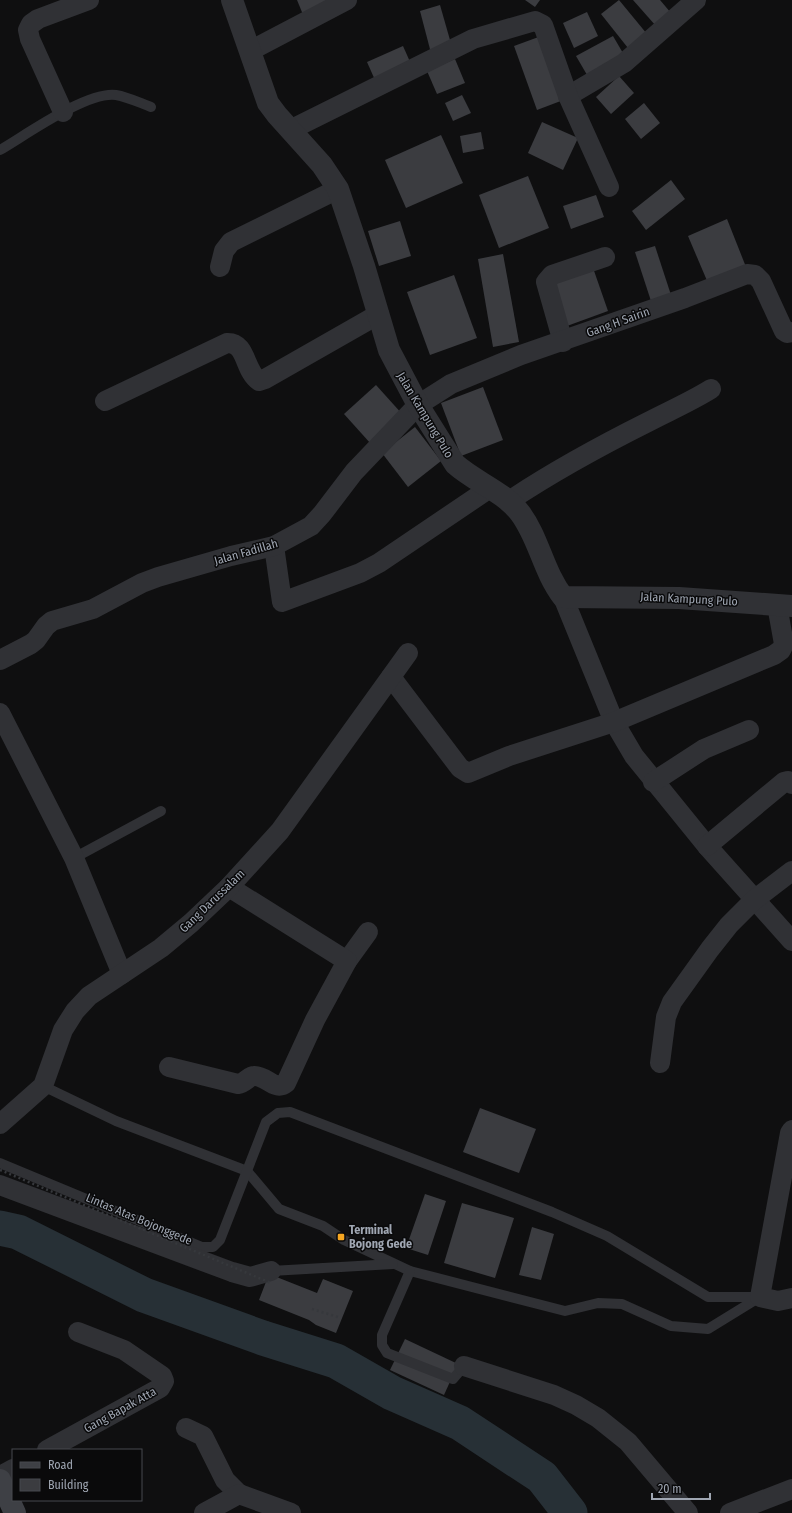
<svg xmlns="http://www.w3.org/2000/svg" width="792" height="1513" font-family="'Fira Sans Condensed',sans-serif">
  <rect width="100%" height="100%" fill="#0f0f10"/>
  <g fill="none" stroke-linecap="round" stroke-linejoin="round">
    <path stroke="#273036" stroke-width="35" d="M0,1228l18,4 126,63 119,43 73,23 56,32 68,30 82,54 28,36"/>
  </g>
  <g fill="#3b3c40">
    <path d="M297,0h33l-26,17z"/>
    <path d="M525,0h15l-5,7z"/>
    <path d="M619,0l28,34 -19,14 -27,-34z"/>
    <path d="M633,0h27l11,13 -15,13z"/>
    <path d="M440,5l12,42 -21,6 -11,-42z"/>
    <path d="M587,12l11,24 -24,12 -11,-25z"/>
    <path d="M544,35l22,64 -29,11 -23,-64z"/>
    <path d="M613,36l14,24 -37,20 -14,-24z"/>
    <path d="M403,46l8,18 -36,16 -8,-18z"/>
    <path d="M455,59l10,24 -28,11 -10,-23z"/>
    <path d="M619,76l15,17 -23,21 -15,-17z"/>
    <path d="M462,95l9,18 -18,8 -8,-18z"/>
    <path d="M644,103l16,20 -19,16 -16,-20z"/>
    <path d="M542,122l36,16 -15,32 -35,-17z"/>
    <path d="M481,132l3,17 -21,4 -3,-17z"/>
    <path d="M441,135l22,48 -57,25 -21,-48z"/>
    <path d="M528,176l21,52 -50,20 -20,-53z"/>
    <path d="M671,180l14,19 -39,31 -14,-19z"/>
    <path d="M596,195l8,22 -33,12 -8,-23z"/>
    <path d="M727,219l19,48 -38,16 -20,-47z"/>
    <path d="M400,221l11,35 -32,10 -11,-35z"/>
    <path d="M655,246l16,49 -20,6 -16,-49z"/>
    <path d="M503,254l16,88 -26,5 -15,-88z"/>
    <path d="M592,265l16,46 -41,15 -17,-46z"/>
    <path d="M454,275l23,63 -47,17 -23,-63z"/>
    <path d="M376,385l27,30 -32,29 -27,-30z"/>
    <path d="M483,387l20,53 -42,16 -20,-53z"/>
    <path d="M415,427l26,34 -33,26 -26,-34z"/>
    <path d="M480,1108l56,21 -17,44 -56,-21z"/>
    <path d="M425,1194l21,7 -18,54 -22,-7z"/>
    <path d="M462,1203l52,15 -19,60 -51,-15z"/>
    <path d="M532,1227l22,7 -13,46 -22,-5z"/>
    <path d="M269,1274l48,19 6,-14 30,12 -17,42 -20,-8 -7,-5 -50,-20z"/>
    <path d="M405,1339l53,25 -14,31 -54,-25z"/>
  </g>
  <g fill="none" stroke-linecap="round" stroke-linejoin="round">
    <path stroke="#36383c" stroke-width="2.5" stroke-dasharray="2 3" stroke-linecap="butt" d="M312,1309l26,8"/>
    <g stroke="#303135" stroke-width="10">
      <path d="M0,150c26,-15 87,-59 116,-55 12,2 24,8 35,12"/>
      <path d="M74,858l87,-47"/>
      <path d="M43,1086l73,35 131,50 32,38 44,17 21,14 66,31 155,40 33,-8 24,1 49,22 37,3 52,-32"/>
      <path d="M0,1163l202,84h11l7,-7 46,-118 12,-9 12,-1 262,100 55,24 101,61h52"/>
      <path d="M271,1271l122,-7"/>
      <path d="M410,1271l-28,64v10l5,8 66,26 11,-13"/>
    </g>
    <g stroke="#303135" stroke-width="20">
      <path d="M250,51l97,-51"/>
      <path d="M568,96l56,-33 72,-63"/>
      <path d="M63,112l-33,-73 -2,-9 3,-6 7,-5 51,-19"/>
      <path d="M290,130l183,-91 62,-18 8,4 25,71 41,91"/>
      <path d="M220,267l4,-16 7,-9 107,-53"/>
      <path d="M563,342l-17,-60 6,-7 53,-18"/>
      <path d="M105,401l122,-58c20,-1 17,28 32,38l6,-2 114,-65"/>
      <path d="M509,501c45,-30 91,-55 139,-79 21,-11 42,-20 63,-33"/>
      <path d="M274,546l8,56 78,-29 19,-10 111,-75"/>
      <path d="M563,597l51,125 20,34 73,90 85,95"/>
      <path d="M0,660l31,-16 5,-4 10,-14 6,-5 41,-12 49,-26 16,-6 73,-21 43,-10 37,-20 11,-12 32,-42 64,-67 33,-21 70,-29 164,-57 62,-24 8,1 6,6 23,50 3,2 5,-1"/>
      <path d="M391,677l69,91 8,5 41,-17 105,-34 160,-67 7,-5 3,-6 -7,-39"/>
      <path d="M0,713l74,145 48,116"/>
      <path d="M653,782l51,-33 45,-19"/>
      <path d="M707,846l77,-64 4,-1 4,3"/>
      <path d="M347,961l21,-29"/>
      <path d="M660,1063l6,-46 6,-15 38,-53 19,-24 25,-25 38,-29"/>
      <path d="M169,1067l69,17c7,-1 11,-8 16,-8 12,-1 21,16 32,7l29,-63 32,-59 -118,-74"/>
      <path d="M0,1124l43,-38 20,-56 12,-19 14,-15 72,-48 30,-25 38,-36 51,-56 128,-178"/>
      <path d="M792,1130l-2,3 -30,164 18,4 14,-3"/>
      <path d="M0,1185l232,87 18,5 21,-6"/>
      <path d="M464,1366l90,29 22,10 22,13 30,24 60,71"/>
      <path d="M186,1428l17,8 22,44 14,14"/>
      <path d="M47,1450l113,-62 4,-7 -2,-5 -38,-26 -46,-18"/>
      <path d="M0,1476l13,-7"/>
      <path d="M204,1513l35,-19 52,19"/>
      <path d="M730,1513l62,-24"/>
    </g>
    <path stroke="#303135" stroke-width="22" d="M232,0l36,103 9,12 45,50 16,24 26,77 25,84 29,55 37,59c20,18 48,27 65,49 19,25 23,58 43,84l116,1 113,8"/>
    <path stroke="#3e4045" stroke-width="22" d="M0,1480l15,33"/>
    <path stroke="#36383c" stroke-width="2.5" stroke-dasharray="2 3" stroke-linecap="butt" d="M0,1170l271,113"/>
  </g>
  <rect fill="#f6a621" stroke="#0a0a0b" stroke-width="1.5" x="337" y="1233" width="8" height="8" rx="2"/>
  <g text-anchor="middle" stroke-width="3" stroke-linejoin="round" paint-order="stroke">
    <g font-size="12" fill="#9fa6b2" stroke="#0a0a0b">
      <text transform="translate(618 322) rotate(-20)" y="4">Gang H Sairin</text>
      <text transform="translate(425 415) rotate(59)" y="4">Jalan Kampung Pulo</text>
      <text transform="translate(246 552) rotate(-16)" y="4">Jalan Fadillah</text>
      <text transform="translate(689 599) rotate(3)" y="4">Jalan Kampung Pulo</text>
      <text transform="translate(212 901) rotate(-44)" y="4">Gang Darussalam</text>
      <text transform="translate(139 1219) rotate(23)" y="4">Lintas Atas Bojonggede</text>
      <text transform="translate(120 1410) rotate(-29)" y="4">Gang Bapak Atta</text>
    </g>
    <g font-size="12" font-weight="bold" fill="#9fa6b2" stroke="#0a0a0b" text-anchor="start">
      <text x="349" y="1234">Terminal<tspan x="349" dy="14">Bojong Gede</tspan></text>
    </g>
  </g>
  <rect x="12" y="1449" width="130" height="52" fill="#0a0a0b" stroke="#46484e"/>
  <rect x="20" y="1462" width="20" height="6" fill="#3e4045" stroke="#46484e"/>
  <text x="48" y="1469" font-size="12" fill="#9fa6b2">Road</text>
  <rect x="20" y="1479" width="20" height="12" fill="#3b3c40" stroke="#46484e"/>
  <text x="48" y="1489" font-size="12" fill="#9fa6b2">Building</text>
  <path d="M652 1493v6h58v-6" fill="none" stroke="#9fa6b2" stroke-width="2"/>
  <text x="658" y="1493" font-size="12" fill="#9fa6b2" stroke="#0a0a0b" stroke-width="3" paint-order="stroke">20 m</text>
</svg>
